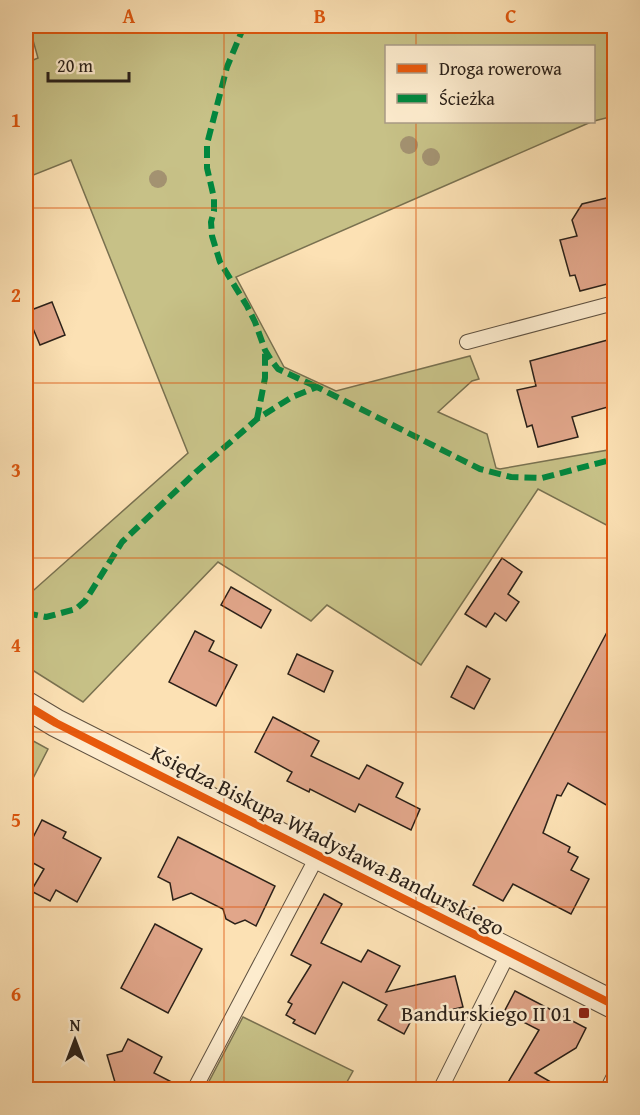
<svg xmlns="http://www.w3.org/2000/svg" width="640" height="1115" font-family="'Gentium Book Plus',serif">
  <rect width="100%" height="100%" fill="#fce1b4"/>
  <filter id="stains"><feTurbulence type="fractalNoise" baseFrequency=".00333" numOctaves="4"/><feColorMatrix values="0 0 0 0 .2 0 0 0 0 .09 0 0 0 0 .02 0 0 0 .5 -.17"/></filter>
  <radialGradient id="worn" r=".72"><stop offset=".6" stop-color="#630" stop-opacity="0"/><stop offset="1" stop-color="#630" stop-opacity=".3"/></radialGradient>
  <g fill="#c7c187" stroke="#797150" stroke-width="1.5">
    <path d="M29,26h585v90l-20,5v-75h-208v76h205l-355,155 48,90 52,24 134,-35 9,23 -7,2 -34,31 49,22 9,34 4,1 114,-20v80l-76,-40 -117,176 -94,-60 -16,16 -93,-59 -135,140 -57,-36v-69l162,-144 -117,-293 -45,18v-115l12,-5z"/>
    <path d="M26,737l22,12 -22,43z"/>
    <path d="M243,1017l110,54 -10,18h-138z"/>
  </g>
  <g fill="#e1a68a" stroke="#2b2119" stroke-width="1.5">
    <path d="M615,196v86l-35,9 -5,-16 -5,1 -10,-36 17,-4 -5,-16 10,-16z"/>
    <path d="M52,302l13,33 -25,10 -14,-33z"/>
    <path d="M615,338v67l-43,12 6,20 -40,10 -6,-22 -5,2 -10,-37 19,-4 -6,-25z"/>
    <path d="M502,558l20,14 -14,22 11,8 -13,19 -11,-8 -9,14 -21,-13z"/>
    <path d="M231,587l40,23 -10,18 -40,-23z"/>
    <path d="M615,617v193l-47,-27 -7,13 -4,-1 -14,38 27,14 -2,5 10,5 -7,13 18,9 -18,35 -58,-30 -10,17 -30,-16z"/>
    <path d="M195,631l19,10 -5,10 28,14 -21,41 -47,-24z"/>
    <path d="M297,654l36,17 -9,21 -36,-18z"/>
    <path d="M467,666l23,13 -16,30 -23,-12z"/>
    <path d="M273,717l46,24 -8,15 48,23 8,-14 36,18 -7,14 24,12 -9,21 -52,-26 -4,8 -45,-23 -1,3 -22,-11 5,-9 -37,-20z"/>
    <path d="M42,820l24,12 -3,6 38,20 -24,44 -21,-12 -6,11 -19,-10 13,-22 -18,-10v-8z"/>
    <path d="M178,837l97,49 -19,40 -11,-6 -10,4 -9,-5 -3,-10 -32,-16 -18,7 -3,-17 -12,-6z"/>
    <path d="M324,894l18,10 -21,39 40,19 7,-12 32,16 -14,26 69,-16 8,31 -51,12 -8,15 -26,-14 9,-15 -44,-23 -28,52 -22,-11 2,-3 -9,-5 6,-11 -4,-2 23,-37 -20,-10z"/>
    <path d="M155,924l47,25 -34,64 -47,-25z"/>
    <path d="M515,991l71,37 -10,20 -41,25 28,16h-59l35,-59 -35,-18z"/>
    <path d="M128,1039l34,18 -8,16 31,16h-68l-10,-34 15,-4z"/>
  </g>
  <g fill="none" stroke-linecap="round" stroke-linejoin="round">
    <defs>
      <g id="service">
        <path d="M467,342l147,-39"/>
        <path d="M194,1090l124,-235"/>
        <path d="M440,1090l69,-138"/>
        <path d="M607,1090l7,-14"/>
      </g>
      <path id="minor" d="M26,705l30,18 558,282"/>
    </defs>
    <use href="#service" stroke="#5f5140" stroke-width="16"/>
    <use href="#minor" stroke="#5f5140" stroke-width="29"/>
    <use href="#service" stroke="#fdecce" stroke-width="14"/>
    <use href="#minor" stroke="#fdecce" stroke-width="27"/>
    <g stroke="#00873e" stroke-width="6" stroke-dasharray="12 6" stroke-linecap="butt">
      <path d="M244,26l-17,41 -20,77v24l7,30v13l-3,11 1,14 8,26 27,44 8,16 10,28 6,10 7,9 39,18"/>
      <path d="M257,419l8,-41v-28"/>
      <path d="M26,613l20,4 30,-8 9,-8 37,-59 74,-70 61,-53 35,-22 25,-10 163,82 31,8 31,1 72,-19"/>
    </g>
    <defs>
      <path id="cycleway" d="M26,705l30,18 558,282"/>
    </defs>
    <use href="#cycleway" stroke="#fdecce" stroke-width="11"/>
    <use href="#cycleway" stroke="#e8590c" stroke-width="8"/>
  </g>
  <g fill="#a39271">
    <circle cx="409" cy="145" r="9"/>
    <circle cx="431" cy="157" r="9"/>
    <circle cx="158" cy="179" r="9"/>
  </g>
  <path fill="none" stroke="#df560d" stroke-width="1.5" stroke-opacity="0.55" d="M224,26v1064M416,26v20M416,122v968M26,208h588M26,383h588M26,558h588M26,732h588M26,907h588"/>
  <rect fill="#8f2418" stroke="#fdecce" stroke-width="2" x="578" y="1007" width="12" height="12" rx="3"/>
  <g text-anchor="middle" stroke-width="5" stroke-linejoin="round" paint-order="stroke">
    <g font-size="22" fill="#2b2119" stroke="#fdecce">
      <text transform="translate(328 840) rotate(27)" y="8">Księdza Biskupa Władysława Bandurskiego</text>
    </g>
    <g font-size="22" fill="#2b2119" stroke="#fdecce" text-anchor="end">
      <text x="572" y="1021">Bandurskiego II 01</text>
    </g>
  </g>
  <rect width="640" height="1115" fill="none" stroke="#fce1b4" stroke-width="66"/>
  <rect x="385" y="45" width="210" height="78" fill="#fdecce" stroke="#a99b86" stroke-width="1.5"/>
  <rect x="397" y="64" width="30" height="9" fill="#e8590c" stroke="#a99b86" stroke-width="1.5"/>
  <text x="439" y="75" font-size="18" fill="#2b2119">Droga rowerowa</text>
  <rect x="397" y="94" width="30" height="9" fill="#00873e" stroke="#a99b86" stroke-width="1.5"/>
  <text x="439" y="105" font-size="18" fill="#2b2119">Ścieżka</text>
  <g transform="translate(75 1040)" stroke="#fdecce" stroke-width="4.5" paint-order="stroke">
  <path d="M0-4.5L10 22L0 15L-10 22Z" fill="#2b2119"/>
  <text y="-9" font-size="16" font-weight="bold" text-anchor="middle" fill="#2b2119">N</text>
  </g>
  <path d="M48 72v9h81v-9" fill="none" stroke="#2b2119" stroke-width="3"/>
  <text x="57" y="72" font-size="18" fill="#2b2119" stroke="#fdecce" stroke-width="4.5" paint-order="stroke">20 m</text>
  <rect x="33" y="33" width="574" height="1049" fill="none" stroke="#df560d" stroke-width="2"/>
  <g font-size="20" text-anchor="middle" font-weight="bold" fill="#df560d">
    <text x="129" y="23">A</text>
    <text x="320" y="23">B</text>
    <text x="511" y="23">C</text>
    <text x="16" y="127">1</text>
    <text x="16" y="302">2</text>
    <text x="16" y="477">3</text>
    <text x="16" y="652">4</text>
    <text x="16" y="827">5</text>
    <text x="16" y="1001">6</text>
  </g>
  <rect width="100%" height="100%" filter="url(#stains)"/>
  <rect width="100%" height="100%" fill="url(#worn)"/>
</svg>
